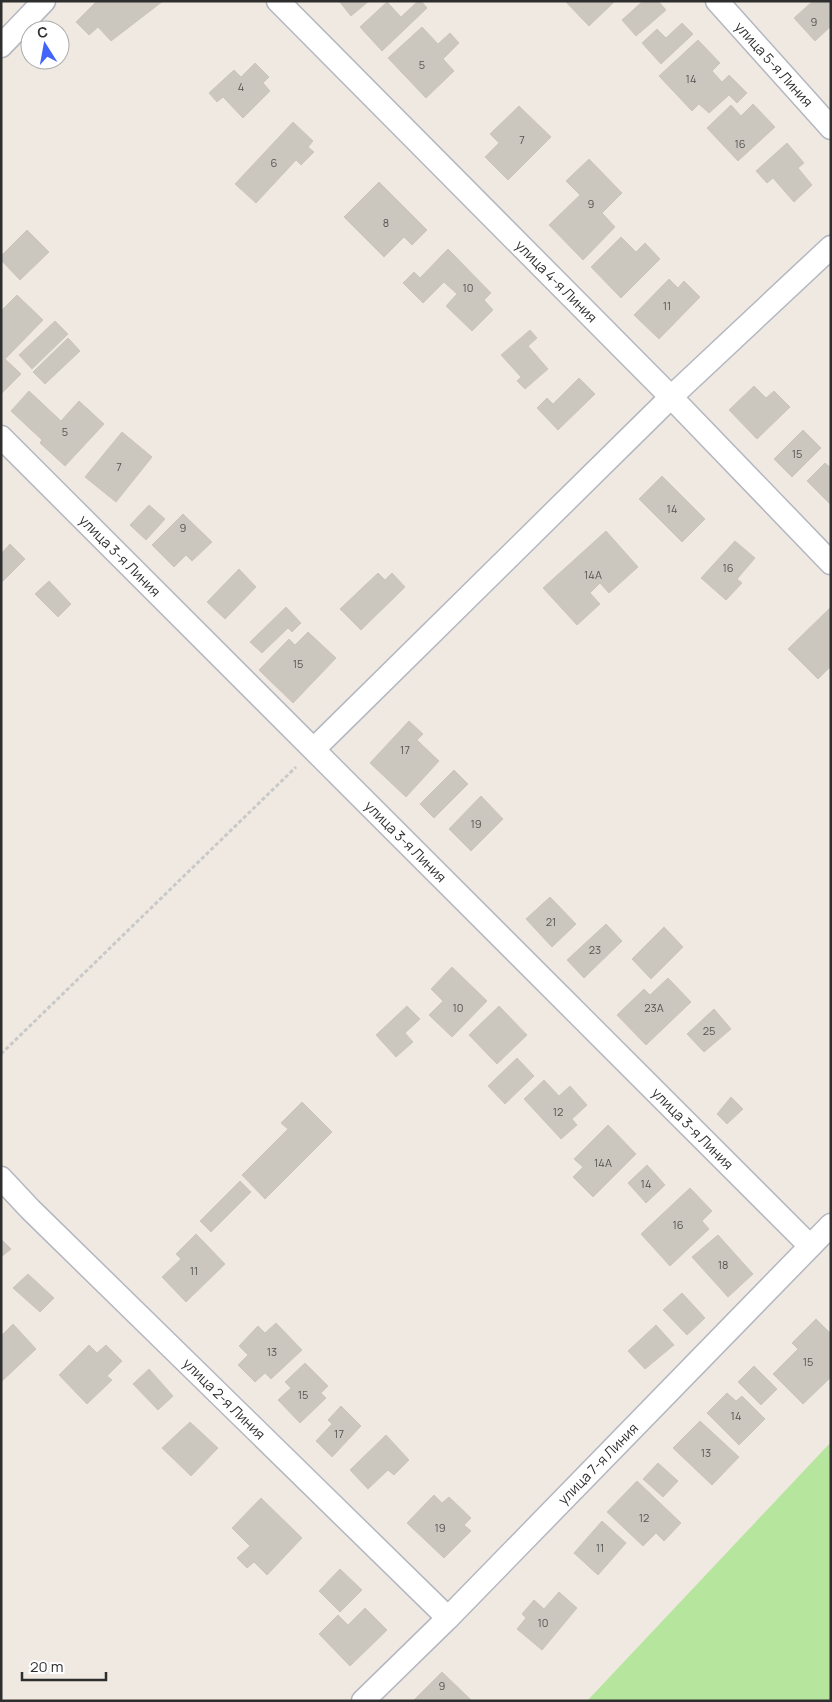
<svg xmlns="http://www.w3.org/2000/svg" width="832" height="1702" font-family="Manrope,sans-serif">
  <rect width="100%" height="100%" fill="#efe9e1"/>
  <path fill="#b6e59e" d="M831,1442v259h-244z"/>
  <g fill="#cbc7bf" stroke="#cbc5ba">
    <path d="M97,1h66l-52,40 -13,-14 -9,8 -13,-13z"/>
    <path d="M339,1h30l-18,15z"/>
    <path d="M418,1h3l6,7 -45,43 -22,-24 27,-25 14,15z"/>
    <path d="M565,1h50l-26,25z"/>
    <path d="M643,1h15l8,9 -30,26 -14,-16z"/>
    <path d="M813,1h18v25l-16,15 -21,-23z"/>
    <path d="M682,23l11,11 -32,30 -19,-21 15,-14 9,9z"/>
    <path d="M422,27l16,17 12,-11 9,10 -16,16 11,12 -28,27 -38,-40z"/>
    <path d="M698,40l22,23 -8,8 10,11 7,-7 18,18 -10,10 -8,-8 -20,18 -10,-9 -7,7 -33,-35z"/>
    <path d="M255,63l14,14 -6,6 7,8 -27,27 -20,-21 -6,5 -8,-9 25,-23 7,7z"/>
    <path d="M753,104l22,23 -37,34 -31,-33 24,-23 10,11z"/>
    <path d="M519,106l32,31 -43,43 -23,-23 14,-14 -9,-9z"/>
    <path d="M293,122l20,19 -5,6 6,5 -13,13 -5,-5 -40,43 -21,-19z"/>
    <path d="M787,143l17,20 -6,5 14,17 -18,17 -21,-24 -6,5 -11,-12z"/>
    <path d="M589,159l33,34 -20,20 13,14 -32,33 -34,-35 31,-30 -14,-14z"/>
    <path d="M379,182l48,48 -15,15 -8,-8 -20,20 -40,-40z"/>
    <path d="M27,230l22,22 -29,28 -19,-20v-4z"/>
    <path d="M621,237l15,15 9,-9 15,16 -39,39 -30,-31z"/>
    <path d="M448,249l43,44 -7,7 9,10 -21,21 -26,-25 11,-12 -13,-12 -21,21 -20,-20 11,-11 6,6z"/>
    <path d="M669,279l9,9 6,-7 16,16 -41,42 -25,-24z"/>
    <path d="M17,295l26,25 -38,39 16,15 -20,20v-83z"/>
    <path d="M55,321l13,13 -36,35 -13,-14z"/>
    <path d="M530,330l7,8 -9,8 20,23 -23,20 -8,-8 4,-4 -20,-22z"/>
    <path d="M68,338l12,13 -35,33 -12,-12z"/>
    <path d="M579,378l16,16 -37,36 -21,-22 10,-10 6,6z"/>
    <path d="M754,386l12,12 8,-7 16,16 -33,32 -28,-29z"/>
    <path d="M29,391l32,30 18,-20 25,23 -39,42 -25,-23 2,-3 -31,-29z"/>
    <path d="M803,430l18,18 -29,29 -18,-18z"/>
    <path d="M122,432l30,25 -36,45 -31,-25z"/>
    <path d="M825,463l6,5v37l-24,-24z"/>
    <path d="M662,476l43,43 -23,23 -43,-43z"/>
    <path d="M149,505l16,14 -19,21 -16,-15z"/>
    <path d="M183,514l29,28 -20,19 -6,-6 -12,12 -22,-22z"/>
    <path d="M606,531l32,36 -29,26 -9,-10 -10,10 10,11 -23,21 -34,-37z"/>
    <path d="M735,541l20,17 -18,21 5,4 -16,17 -25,-22z"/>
    <path d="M10,544l15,15 -24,24v-29z"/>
    <path d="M239,569l17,18 -31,32 -18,-17z"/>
    <path d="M378,573l7,7 7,-7 13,14 -44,43 -21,-21z"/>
    <path d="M49,581l22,23 -13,13 -23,-23z"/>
    <path d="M286,607l15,16 -9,9 -4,-4 -26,25 -12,-11z"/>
    <path d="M831,607v59l-13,13 -30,-30z"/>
    <path d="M308,632l28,26 -43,45 -34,-33 30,-31 6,6z"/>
    <path d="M409,721l14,13 -6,6 22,21 -33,36 -36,-34z"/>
    <path d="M454,770l14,14 -34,34 -14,-14z"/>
    <path d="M481,796l22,23 -32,32 -22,-22z"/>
    <path d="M550,897l26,27 -24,23 -26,-28z"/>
    <path d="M606,924l16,17 -38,37 -17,-18z"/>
    <path d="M664,927l19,20 -32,32 -19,-20z"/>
    <path d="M452,967l35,34 -35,36 -23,-22 14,-14 -12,-12z"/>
    <path d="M668,978l23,24 -45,43 -29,-30 27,-26 6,6z"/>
    <path d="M407,1006l13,13 -15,14 8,9 -17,15 -20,-22z"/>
    <path d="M499,1006l28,29 -30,29 -28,-29z"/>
    <path d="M714,1009l17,20 -27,23 -17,-18z"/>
    <path d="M517,1058l17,18 -29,28 -17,-18z"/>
    <path d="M544,1080l15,16 11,-10 17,19 -15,14 5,6 -16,14 -37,-40z"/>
    <path d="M731,1097l12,12 -16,15 -10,-10z"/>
    <path d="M302,1102l30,30 -67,67 -23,-24 46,-46 -7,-6z"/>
    <path d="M608,1125l28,29 -43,43 -20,-20 10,-10 -9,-8z"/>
    <path d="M647,1165l18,20 -19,18 -18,-20z"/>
    <path d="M240,1181l11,11 -40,40 -11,-11z"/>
    <path d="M690,1188l22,23 -10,10 7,8 -39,37 -29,-32z"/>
    <path d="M196,1234l29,30 -39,38 -24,-25 19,-18 -5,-5z"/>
    <path d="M718,1235l35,39 -25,23 -36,-40z"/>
    <path d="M1,1239l10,10 -10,8z"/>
    <path d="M28,1274l26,24 -14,14 -27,-24z"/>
    <path d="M682,1293l23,25 -18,17 -24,-25z"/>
    <path d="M816,1319l15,15v43l-28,27 -30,-30 25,-25 -6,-6z"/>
    <path d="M276,1323l26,27 -31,29 -6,-6 -10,9 -17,-17 10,-10 -9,-9 19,-20 7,7z"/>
    <path d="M13,1324l23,25 -35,33v-36l2,-2 -2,-8z"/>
    <path d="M656,1325l18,20 -29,24 -17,-18z"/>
    <path d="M89,1345l8,8 9,-8 16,16 -15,15 5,4 -25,24 -28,-29z"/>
    <path d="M305,1363l23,23 -7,7 5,5 -26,25 -22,-23 13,-12 -6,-6z"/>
    <path d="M754,1366l23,23 -16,16 -23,-23z"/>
    <path d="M149,1369l24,27 -15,14 -25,-26z"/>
    <path d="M727,1393l9,8 6,-5 23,23 -26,26 -32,-32z"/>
    <path d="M341,1406l20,20 -29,31 -16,-16 16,-17 -4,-4z"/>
    <path d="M700,1421l39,36 -27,28 -39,-37z"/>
    <path d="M190,1422l28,26 -27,28 -29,-28z"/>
    <path d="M386,1435l23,25 -15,15 -6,-5 -20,19 -18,-19z"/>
    <path d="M658,1463l20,18 -15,16 -20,-18z"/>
    <path d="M637,1481l44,42 -17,18 -8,-8 -13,13 -36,-34z"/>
    <path d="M434,1495l8,8 7,-6 22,21 -7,7 7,6 -27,27 -37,-35z"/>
    <path d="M261,1498l41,40 -35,37 -13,-13 -7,6 -10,-10 13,-12 -18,-18z"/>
    <path d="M602,1521l24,22 -28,32 -24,-22z"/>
    <path d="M340,1569l22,21 -22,22 -21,-21z"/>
    <path d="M559,1592l18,16 -35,42 -25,-21 9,-11 -4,-4 12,-14 10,9z"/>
    <path d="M365,1608l22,22 -37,36 -31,-32 19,-19 10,10z"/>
    <path d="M442,1672l30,29h-59z"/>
  </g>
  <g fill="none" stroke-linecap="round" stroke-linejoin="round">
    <defs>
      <g id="minor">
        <path id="s1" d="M278,1l393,396 160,166"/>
        <path id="s2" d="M717,1l114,127"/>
        <path d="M1,46l43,-45"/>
        <path id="s3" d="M1,437l809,809"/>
        <path d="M314,749l357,-352 160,-150"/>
        <path id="s4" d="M1,1178l29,31 418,409"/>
        <path id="s5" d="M363,1701l85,-83 383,-393"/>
      </g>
    </defs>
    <use href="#minor" stroke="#b4b7c1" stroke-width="25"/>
    <path stroke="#c9c9c9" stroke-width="3" stroke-dasharray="4 2.5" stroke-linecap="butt" d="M1,1054l295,-287"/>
    <use href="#minor" stroke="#fff" stroke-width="22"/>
  </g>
  <g text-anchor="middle" stroke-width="4" stroke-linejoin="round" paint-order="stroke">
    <g font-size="11" fill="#555452">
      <text x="814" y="26">9</text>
      <text x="422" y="69">5</text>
      <text x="691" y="83">14</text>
      <text x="241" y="91">4</text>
      <text x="522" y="144">7</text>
      <text x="740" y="148">16</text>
      <text x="274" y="167">6</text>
      <text x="591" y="208">9</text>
      <text x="386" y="227">8</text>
      <text x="468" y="292">10</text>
      <text x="667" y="310">11</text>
      <text x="65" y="436">5</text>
      <text x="797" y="458">15</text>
      <text x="119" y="471">7</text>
      <text x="672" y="513">14</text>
      <text x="183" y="532">9</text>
      <text x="728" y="572">16</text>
      <text x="593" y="579">14А</text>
      <text x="298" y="668">15</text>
      <text x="405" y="754">17</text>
      <text x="476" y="828">19</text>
      <text x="551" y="926">21</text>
      <text x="595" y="954">23</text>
      <text x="458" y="1012">10</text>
      <text x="654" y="1012">23А</text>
      <text x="709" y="1035">25</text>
      <text x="558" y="1116">12</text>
      <text x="603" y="1167">14А</text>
      <text x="646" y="1188">14</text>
      <text x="678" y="1229">16</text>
      <text x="723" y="1269">18</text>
      <text x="194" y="1275">11</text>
      <text x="272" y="1356">13</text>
      <text x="808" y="1366">15</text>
      <text x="303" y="1399">15</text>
      <text x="736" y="1420">14</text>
      <text x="339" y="1438">17</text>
      <text x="706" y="1457">13</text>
      <text x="644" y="1522">12</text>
      <text x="440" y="1532">19</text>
      <text x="600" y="1552">11</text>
      <text x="543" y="1627">10</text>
      <text x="442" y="1690">9</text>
    </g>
    <g font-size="14" fill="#2e2e2e" stroke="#fff">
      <text dy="5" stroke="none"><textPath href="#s2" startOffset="85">улица 5-я Линия</textPath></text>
      <text dy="5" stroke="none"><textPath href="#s1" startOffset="395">улица 4-я Линия</textPath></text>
      <text dy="5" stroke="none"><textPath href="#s3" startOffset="168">улица 3-я Линия</textPath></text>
      <text dy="5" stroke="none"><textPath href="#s3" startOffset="572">улица 3-я Линия</textPath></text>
      <text dy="5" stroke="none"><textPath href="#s3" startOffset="978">улица 3-я Линия</textPath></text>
      <text dy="5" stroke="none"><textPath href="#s4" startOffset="314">улица 2-я Линия</textPath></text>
      <text dy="5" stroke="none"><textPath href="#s5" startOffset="334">улица 7-я Линия</textPath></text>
    </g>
  </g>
  <rect width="832" height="1702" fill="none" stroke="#2e2e2e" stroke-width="5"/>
  <g transform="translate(45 45) rotate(349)"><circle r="24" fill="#ffffff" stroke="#ababab"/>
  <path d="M0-4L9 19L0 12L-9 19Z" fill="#4264fb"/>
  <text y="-8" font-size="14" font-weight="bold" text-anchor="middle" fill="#2e2e2e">С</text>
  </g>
  <path d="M22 1672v8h84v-8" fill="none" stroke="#2e2e2e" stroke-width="2.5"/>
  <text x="30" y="1672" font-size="15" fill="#2e2e2e" stroke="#ffffff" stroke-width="4" paint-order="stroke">20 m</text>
</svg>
